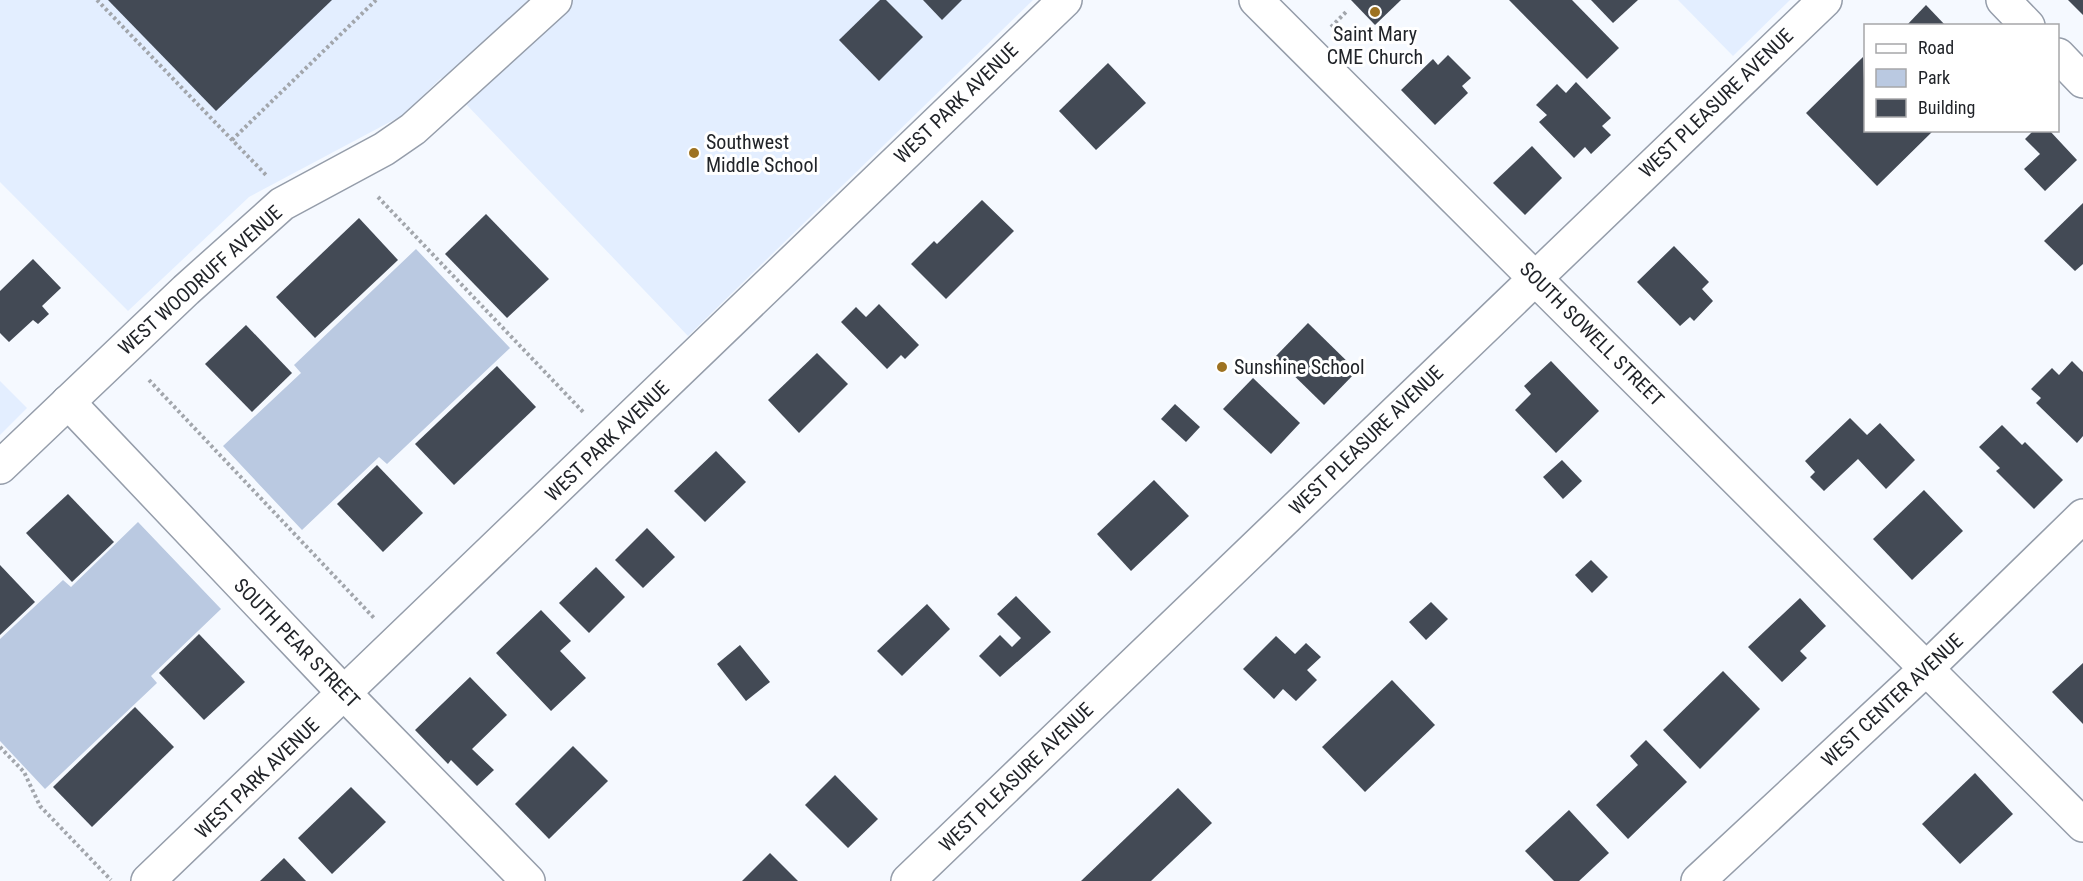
<svg xmlns="http://www.w3.org/2000/svg" width="2083" height="881" font-family="'Roboto Condensed',sans-serif">
  <rect width="100%" height="100%" fill="#f5f9ff"/>
  <g fill="#e3eeff">
    <path d="M0,0h1033l-345,336 -247,-258 -38,37 -154,82 -121,114 -128,-129z"/>
    <path d="M1678,0h112l-57,56z"/>
    <path d="M0,381l27,27 -27,27z"/>
  </g>
  <g fill="#bac9e1">
    <path d="M416,249l94,99 -123,116 -8,-7 -77,73 -79,-84 78,-73 -7,-8z"/>
    <path d="M138,522l83,87 -70,67 6,7 -112,106 -45,-48v-102l63,-59 8,7z"/>
  </g>
  <g fill="#434a55">
    <path d="M108,0h224l-116,111z"/>
    <path d="M880,0h6l37,37 -44,44 -40,-41z"/>
    <path d="M923,0h39l-20,20z"/>
    <path d="M1351,0h50l-26,25z"/>
    <path d="M1509,0h63l47,48 -32,31z"/>
    <path d="M1591,0h47l-25,23z"/>
    <path d="M2068,0h15v15z"/>
    <path d="M1926,5l20,21h-40z"/>
    <path d="M1448,55l23,23 -9,8 6,7 -33,32 -34,-35 32,-31 5,6z"/>
    <path d="M1863,57l3,73h68l-57,56 -71,-73z"/>
    <path d="M1108,63l38,40 -50,47 -37,-39z"/>
    <path d="M1576,82l35,36 -9,8 9,9 -20,19 -6,-7 -11,11 -35,-36 8,-7 -11,-10 21,-21 9,9z"/>
    <path d="M2034,130h15l28,30 -32,31 -21,-22 16,-15 -15,-15z"/>
    <path d="M1532,146l30,32 -37,37 -32,-32z"/>
    <path d="M982,200l32,31 -68,68 -35,-35 23,-23 3,3z"/>
    <path d="M2083,203v61l-8,7 -31,-30z"/>
    <path d="M486,214l63,65 -42,39 -62,-64z"/>
    <path d="M359,218l39,42 -83,78 -39,-41z"/>
    <path d="M1674,246l35,36 -7,7 11,12 -19,20 -4,-4 -10,9 -43,-44z"/>
    <path d="M33,259l28,29 -19,18 7,8 -11,10 -5,-4 -24,22 -9,-9v-42z"/>
    <path d="M879,304l40,41 -14,14 -4,-4 -14,14 -46,-47 15,-15 10,10z"/>
    <path d="M1308,323l49,48 -33,34 -49,-48z"/>
    <path d="M246,325l46,48 -40,39 -47,-48z"/>
    <path d="M817,353l31,31 -49,49 -31,-33z"/>
    <path d="M1551,361l48,50 -43,42 -41,-43 16,-16 -7,-8z"/>
    <path d="M2072,361l11,11v64l-6,7 -41,-40 5,-5 -10,-9 21,-21 7,7z"/>
    <path d="M497,366l39,41 -82,78 -39,-41z"/>
    <path d="M1253,378l47,45 -29,31 -48,-45z"/>
    <path d="M1175,404l25,23 -14,15 -25,-23z"/>
    <path d="M1850,418l17,17 13,-12 35,37 -29,29 -28,-30 -34,32 -14,-14 5,-5 -10,-11z"/>
    <path d="M2002,425l20,20 3,-3 38,38 -29,29 -38,-38 4,-3 -21,-21z"/>
    <path d="M716,451l30,31 -41,40 -31,-31z"/>
    <path d="M1562,460l20,21 -19,18 -20,-22z"/>
    <path d="M377,465l46,48 -40,39 -46,-48z"/>
    <path d="M1154,480l35,36 -58,55 -34,-37z"/>
    <path d="M1924,490l39,41 -51,49 -39,-41z"/>
    <path d="M68,494l46,48 -42,40 -46,-49z"/>
    <path d="M647,528l28,29 -32,31 -28,-28z"/>
    <path d="M1591,560l17,17 -16,16 -17,-18z"/>
    <path d="M0,565l35,37 -35,33z"/>
    <path d="M596,567l29,30 -36,36 -30,-30z"/>
    <path d="M1016,596l35,36 -51,45 -21,-21 21,-21 12,12 9,-9 -24,-24z"/>
    <path d="M1800,598l26,28 -26,25 7,7 -25,24 -34,-35z"/>
    <path d="M1431,602l17,17 -22,21 -17,-18z"/>
    <path d="M927,604l23,25 -48,47 -25,-25z"/>
    <path d="M541,610l30,31 -11,10 26,27 -35,33 -55,-58z"/>
    <path d="M199,634l46,48 -41,38 -45,-47z"/>
    <path d="M1276,636l19,18 11,-11 15,14 -14,13 10,10 -21,21 -13,-12 -9,10 -31,-30z"/>
    <path d="M740,645l30,37 -24,19 -29,-37z"/>
    <path d="M2083,663v61l-31,-32z"/>
    <path d="M1723,671l37,38 -60,60 -37,-39z"/>
    <path d="M470,677l37,38 -35,34 22,21 -17,16 -26,-26 -3,4 -33,-34z"/>
    <path d="M1392,680l43,45 -70,67 -43,-45z"/>
    <path d="M135,707l39,40 -82,80 -39,-40z"/>
    <path d="M1646,740l41,42 -59,57 -32,-34 42,-40 -8,-9z"/>
    <path d="M573,746l35,35 -59,58 -34,-35z"/>
    <path d="M1975,773l38,41 -53,50 -38,-40z"/>
    <path d="M835,775l43,44 -30,29 -43,-43z"/>
    <path d="M351,787l35,35 -54,52 -34,-36z"/>
    <path d="M1178,788l34,35 -61,58h-70z"/>
    <path d="M1569,810l40,43 -30,28h-25l-29,-30z"/>
    <path d="M770,853l28,28h-56z"/>
    <path d="M284,858l22,23h-46z"/>
  </g>
  <g fill="none" stroke-linecap="round" stroke-linejoin="round">
    <defs>
      <g id="street">
        <path d="M2003,0l25,26"/>
        <path d="M2058,55l25,26"/>
        <path d="M68,402l277,292 183,187"/>
        <path d="M0,467l186,-177 96,-86 102,-55 29,-20 142,-129"/>
        <path d="M148,881l917,-881"/>
        <path d="M1698,881l229,-213 156,-152"/>
      </g>
      <g id="secondary">
        <path d="M1256,0l827,825"/>
        <path d="M908,881l917,-881"/>
      </g>
    </defs>
    <use href="#street" stroke="#959daa" stroke-width="36"/>
    <use href="#secondary" stroke="#959daa" stroke-width="36"/>
    <g stroke="#a2a6ac" stroke-width="4" stroke-dasharray="3 3" stroke-linecap="butt">
      <path d="M97,0l169,175"/>
      <path d="M1331,27l17,-17"/>
      <path d="M232,140l144,-140"/>
      <path d="M378,197l207,217"/>
      <path d="M149,380l225,238"/>
      <path d="M0,747l24,25 16,34 71,74"/>
    </g>
    <use href="#street" stroke="#fff" stroke-width="33"/>
    <use href="#secondary" stroke="#fff" stroke-width="33"/>
  </g>
  <g fill="#9d7221" stroke="#fff" stroke-width="2">
    <circle cx="1375" cy="12" r="6"/>
    <circle cx="694" cy="153" r="6"/>
    <circle cx="1222" cy="367" r="6"/>
  </g>
  <g text-anchor="middle" stroke-width="6" stroke-linejoin="round" paint-order="stroke">
    <g font-size="20" fill="#212429" stroke="#fff" text-anchor="start">
      <text x="1375" y="41" text-anchor="middle">Saint Mary<tspan x="1375" dy="23">CME Church</tspan></text>
      <text x="706" y="149">Southwest<tspan x="706" dy="23">Middle School</tspan></text>
      <text x="1234" y="374">Sunshine School</text>
    </g>
    <g font-size="20" fill="#212429" stroke="#fff">
      <text transform="translate(956 103) rotate(-44)" y="7">WEST PARK AVENUE</text>
      <text transform="translate(1716 103) rotate(-44)" y="7">WEST PLEASURE AVENUE</text>
      <text transform="translate(200 280) rotate(-42)" y="7">WEST WOODRUFF AVENUE</text>
      <text transform="translate(1592 334) rotate(45)" y="7">SOUTH SOWELL STREET</text>
      <text transform="translate(1366 440) rotate(-44)" y="7">WEST PLEASURE AVENUE</text>
      <text transform="translate(607 441) rotate(-44)" y="7">WEST PARK AVENUE</text>
      <text transform="translate(297 643) rotate(46)" y="7">SOUTH PEAR STREET</text>
      <text transform="translate(1892 700) rotate(-43)" y="7">WEST CENTER AVENUE</text>
      <text transform="translate(1016 777) rotate(-44)" y="7">WEST PLEASURE AVENUE</text>
      <text transform="translate(257 778) rotate(-44)" y="7">WEST PARK AVENUE</text>
    </g>
  </g>
  <rect x="1864" y="24" width="195" height="108" fill="#ffffff" stroke="#a6a7a9" stroke-width="1.5"/>
  <rect x="1876" y="44" width="30" height="9" fill="#ffffff" stroke="#a6a7a9" stroke-width="1.5"/>
  <text x="1918" y="54" font-size="18" fill="#212429">Road</text>
  <rect x="1876" y="69" width="30" height="18" fill="#bac9e1" stroke="#a6a7a9" stroke-width="1.5"/>
  <text x="1918" y="84" font-size="18" fill="#212429">Park</text>
  <rect x="1876" y="99" width="30" height="18" fill="#434a55" stroke="#a6a7a9" stroke-width="1.5"/>
  <text x="1918" y="114" font-size="18" fill="#212429">Building</text>
</svg>
